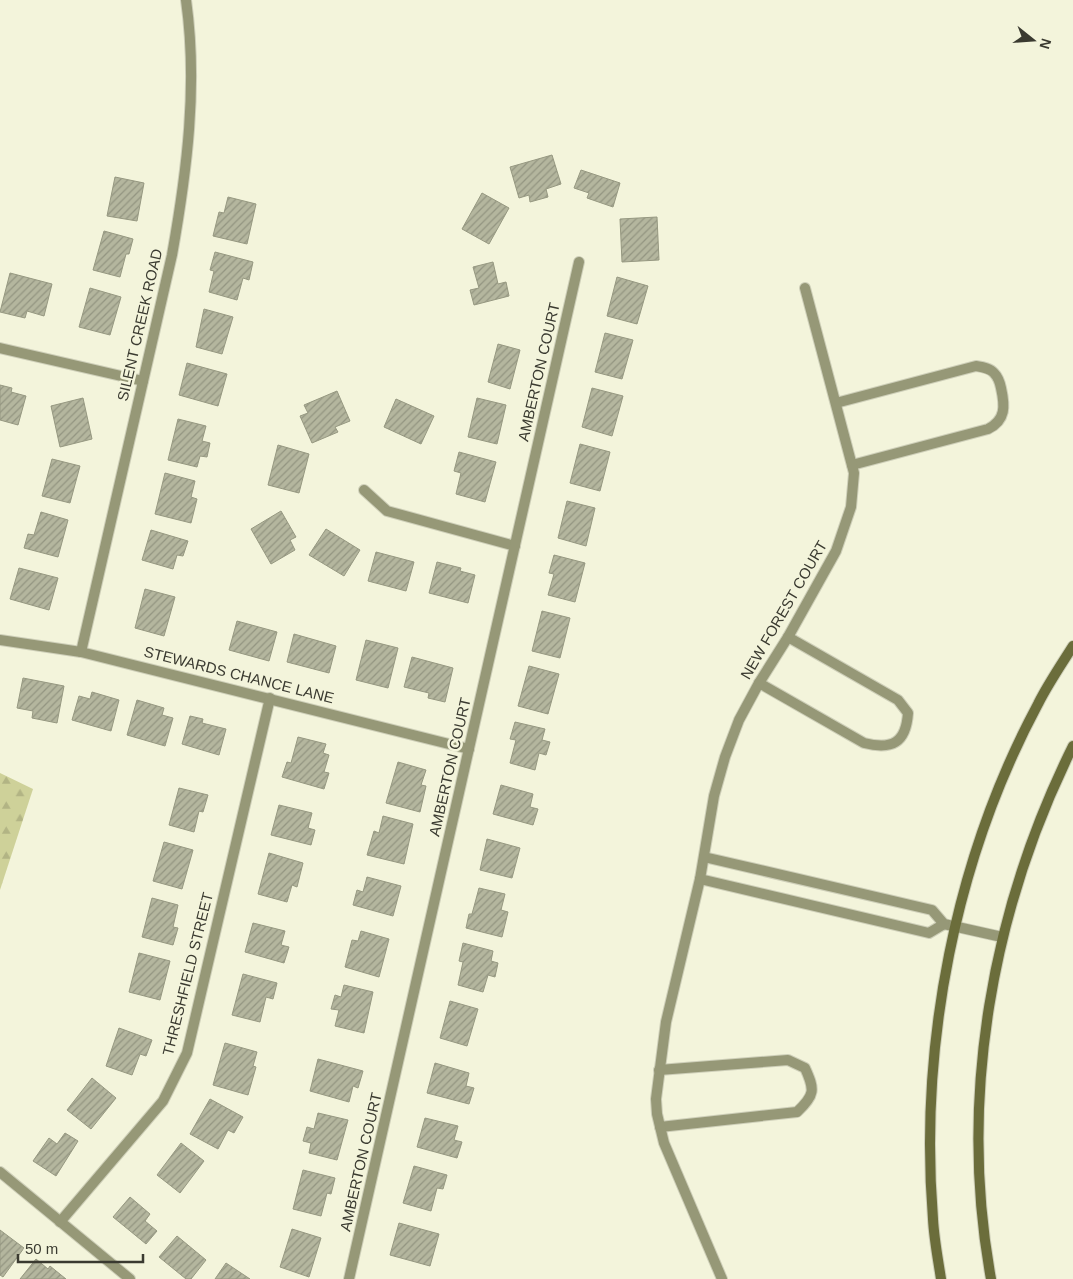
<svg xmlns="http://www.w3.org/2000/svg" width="1073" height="1279" font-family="Arial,sans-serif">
  <defs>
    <pattern id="forest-firs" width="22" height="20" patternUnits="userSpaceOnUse" patternTransform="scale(1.25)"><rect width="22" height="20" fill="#ced199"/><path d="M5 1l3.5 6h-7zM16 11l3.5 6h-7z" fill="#b2b484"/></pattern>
    <pattern id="building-hatch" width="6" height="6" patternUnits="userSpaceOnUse" patternTransform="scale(1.25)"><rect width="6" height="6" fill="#b4b69e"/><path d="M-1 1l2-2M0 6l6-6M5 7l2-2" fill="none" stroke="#939581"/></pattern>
  </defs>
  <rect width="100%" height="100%" fill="#f3f4db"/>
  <path fill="url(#forest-firs)" d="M0,773l33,16 -33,101z"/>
  <g fill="url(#building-hatch)" stroke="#969881">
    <path d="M552,155l9,29 -15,5 2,8 -18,5 -1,-7 -10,3 -9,-31z"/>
    <path d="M581,170l39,13 -7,24 -26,-9 2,-5 -15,-5z"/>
    <path d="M115,177l29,6 -7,38 -30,-5z"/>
    <path d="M482,193l27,15 -20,36 -27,-15z"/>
    <path d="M228,197l28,7 -9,40 -34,-8 6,-24 5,1z"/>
    <path d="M657,217l2,43 -37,2 -2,-43z"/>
    <path d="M104,231l29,8 -4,15h-3l-6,23 -27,-7z"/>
    <path d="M215,252l38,10 -4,18 -6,-2 -6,22 -28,-8 5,-21 -4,-1z"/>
    <path d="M493,262l5,22 8,-2 3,14 -35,9 -4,-15 9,-2 -6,-21z"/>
    <path d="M10,273l42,11 -8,32 -17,-5 -2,7 -25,-6z"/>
    <path d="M617,277l31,9 -11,38 -30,-8z"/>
    <path d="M90,288l31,9 -11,38 -31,-8z"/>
    <path d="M204,309l29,8 -11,37 -26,-7z"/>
    <path d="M605,333l28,7 -11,39 -27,-7z"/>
    <path d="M498,344l22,6 -10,39 -22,-7z"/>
    <path d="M187,363l40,11 -9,32 -39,-11z"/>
    <path d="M0,385l12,3 -1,4 15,4 -8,29 -18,-5z"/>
    <path d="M592,388l31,8 -11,40 -30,-9z"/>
    <path d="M337,391l13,30 -15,6 3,5 -26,11 -12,-27 8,-3 -4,-8z"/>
    <path d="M83,398l9,41 -32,8 -9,-41z"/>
    <path d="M477,398l29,7 -9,39 -29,-7z"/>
    <path d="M396,399l38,17 -13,28 -37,-17z"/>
    <path d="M178,419l28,7 -4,15 8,2 -3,14 -7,-1 -3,11 -29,-7z"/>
    <path d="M580,444l30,8 -10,39 -30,-8z"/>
    <path d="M278,445l31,9 -10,39 -31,-8z"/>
    <path d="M459,452l37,10 -11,40 -29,-8 5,-21 -7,-2z"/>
    <path d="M52,459l28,7 -10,37 -28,-7z"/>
    <path d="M165,473l30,8 -4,16 6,2 -6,24 -36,-9z"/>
    <path d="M567,501l28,7 -9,38 -28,-8z"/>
    <path d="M281,511l15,26 -6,3 5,10 -24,14 -20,-35z"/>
    <path d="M41,512l27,8 -10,37 -34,-9 4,-14 6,1z"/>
    <path d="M326,529l34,21 -16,26 -35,-21z"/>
    <path d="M151,530l37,11 -5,15 -6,-1 -4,14 -31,-9z"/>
    <path d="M376,552l38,10 -8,29 -38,-10z"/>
    <path d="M554,555l31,8 -10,39 -27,-7 6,-21 -5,-1z"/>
    <path d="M437,562l24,6 -1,3 15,4 -7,28 -39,-10z"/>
    <path d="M19,568l39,10 -9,32 -39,-11z"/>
    <path d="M145,589l30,8 -11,39 -29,-8z"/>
    <path d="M542,611l28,7 -10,40 -28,-7z"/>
    <path d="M237,621l40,11 -8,29 -40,-11z"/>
    <path d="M294,634l42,12 -7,27 -42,-11z"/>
    <path d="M366,640l32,8 -10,40 -32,-8z"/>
    <path d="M412,657l41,11 -8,34 -17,-4 1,-5 -25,-6z"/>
    <path d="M529,666l30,8 -11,40 -30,-8z"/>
    <path d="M23,678l41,8 -7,37 -25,-5 1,-7 -16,-3z"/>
    <path d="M92,692l27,8 -8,31 -39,-11 7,-24 11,3z"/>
    <path d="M137,700l27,8 -2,7 11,3 -8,28 -38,-11z"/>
    <path d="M190,716l13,3 -1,4 24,6 -7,26 -37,-11z"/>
    <path d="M515,722l30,7 -3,11 8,2 -4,13 -7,-2 -4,17 -25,-7 6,-23 -6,-1z"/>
    <path d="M298,737l28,7 -3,9 6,2 -5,17 5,1 -5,16 -42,-12 5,-15 4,1z"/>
    <path d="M398,762l28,8 -5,15 5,1 -6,26 -34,-9z"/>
    <path d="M501,785l32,9 -3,13 8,2 -5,16 -40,-11z"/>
    <path d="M179,788l29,7 -5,17 -4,-1 -5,21 -25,-7z"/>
    <path d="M279,805l33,8 -4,15 7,2 -4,15 -40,-10z"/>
    <path d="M383,816l30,8 -9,40 -37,-9 7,-24 5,2z"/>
    <path d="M487,839l33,9 -8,30 -32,-8z"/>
    <path d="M164,842l29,8 -11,39 -29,-8z"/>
    <path d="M269,853l34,10 -6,24 -5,-2 -5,17 -29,-8z"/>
    <path d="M367,877l34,9 -8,30 -40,-11 4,-15 6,2z"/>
    <path d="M479,888l26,6 -4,16 7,2 -6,25 -36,-9 3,-14h3z"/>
    <path d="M152,898l26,7 -5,22 5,1 -5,17 -31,-8z"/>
    <path d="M253,923l32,8 -4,14 8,2 -5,16 -39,-11z"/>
    <path d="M361,931l28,8 -10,38 -34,-10 7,-27 6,1z"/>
    <path d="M463,943l30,8 -2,10 7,2 -3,14 -7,-2 -5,17 -25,-7 5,-23 -4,-1z"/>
    <path d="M139,953l31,8 -10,39 -31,-8z"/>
    <path d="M243,974l34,9 -4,16 -7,-2 -6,25 -28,-7z"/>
    <path d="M344,985l29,7 -9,41 -29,-7 4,-16 -8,-1 4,-14 6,2z"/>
    <path d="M450,1001l28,8 -11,37 -27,-8z"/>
    <path d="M119,1028l33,12 -6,16 -6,-2 -8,21 -26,-9z"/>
    <path d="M225,1043l32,9 -4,14 3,1 -8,28 -35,-10z"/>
    <path d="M318,1059l45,12 -5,17 -5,-2 -4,16 -39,-11z"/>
    <path d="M435,1063l34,10 -3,13 8,2 -5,16 -42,-11z"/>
    <path d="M92,1078l24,20 -25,31 -24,-19z"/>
    <path d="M210,1099l33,18 -9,16 -6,-3 -10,19 -28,-15z"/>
    <path d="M318,1113l30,7 -11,40 -28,-7 2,-10 -8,-2 4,-14 7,2z"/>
    <path d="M425,1118l33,8 -4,14 8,2 -5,16 -40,-11z"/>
    <path d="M65,1133l13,8 -22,35 -23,-15 16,-23 8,6z"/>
    <path d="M181,1143l23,18 -24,32 -23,-18z"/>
    <path d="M414,1166l33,9 -4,14 -6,-1 -6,23 -28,-8z"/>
    <path d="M303,1170l32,8 -4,16 -4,-1 -6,23 -28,-7z"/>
    <path d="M130,1197l20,17 -5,7 12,10 -11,13 -33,-27z"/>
    <path d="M399,1223l40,11 -9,32 -40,-11z"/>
    <path d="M292,1229l29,9 -12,39 -29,-10z"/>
    <path d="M0,1230l24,18 -21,29 -3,-2z"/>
    <path d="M177,1236l29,24 -15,19h-5l-27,-22z"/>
    <path d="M36,1259l12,10 2,-3 16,13h-46z"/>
    <path d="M226,1263l24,16h-35z"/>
  </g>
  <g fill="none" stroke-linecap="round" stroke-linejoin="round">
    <defs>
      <g id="street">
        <path d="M0,348l143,33"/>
        <path d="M836,403l140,-37c6,1 14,2 18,7 4,4 6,10 7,15 4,18 5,32 -13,41l-136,36"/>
        <path d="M364,490l23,21 128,35"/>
        <path d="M0,640l81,12 388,97"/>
        <path d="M81,652l91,-397c15,-84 26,-170 14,-255"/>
        <path d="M759,683l105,60c28,7 42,0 44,-30l-10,-13 -110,-63"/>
        <path d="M704,857l228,53 12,14 58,13"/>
        <path d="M700,879l229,54 15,-9"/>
        <path d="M659,1070l129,-10 17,8c10,22 10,27 -8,44l-137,15"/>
        <path d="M0,1172l130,107"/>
        <path d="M60,1222l103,-121 24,-48 83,-355"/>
        <path d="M349,1279l230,-1017"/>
        <path d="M722,1279l-58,-136 -7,-29 -1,-15 10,-77 34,-143 14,-83 11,-39 14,-37 20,-37 29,-46 48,-86 15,-44 3,-34 -49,-185"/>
      </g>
      <g id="secondary">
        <path d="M941,1279c-3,-20 -7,-40 -8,-60 -14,-174 22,-360 105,-515 10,-20 23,-39 35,-58"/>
        <path d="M991,1279c-33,-181 1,-370 82,-533"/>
      </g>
    </defs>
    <use href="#street" stroke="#cecfb9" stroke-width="12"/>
    <use href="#secondary" stroke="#cecfb9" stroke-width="12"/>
    <use href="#street" stroke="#969877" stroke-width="10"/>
    <use href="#secondary" stroke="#6b6d3b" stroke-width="10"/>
  </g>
  <g text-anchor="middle" stroke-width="5" stroke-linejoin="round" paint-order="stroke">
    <g font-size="15" fill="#3a3a30" stroke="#f3f4db">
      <text transform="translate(140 325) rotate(-77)" y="5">SILENT CREEK ROAD</text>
      <text transform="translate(539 372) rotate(-77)" y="5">AMBERTON COURT</text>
      <text transform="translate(784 610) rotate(-60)" y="5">NEW FOREST COURT</text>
      <text transform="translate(239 675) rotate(14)" y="5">STEWARDS CHANCE LANE</text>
      <text transform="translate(450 767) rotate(-77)" y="5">AMBERTON COURT</text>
      <text transform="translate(188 974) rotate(-76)" y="5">THRESHFIELD STREET</text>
      <text transform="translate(361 1162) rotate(-77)" y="5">AMBERTON COURT</text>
    </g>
  </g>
  <g transform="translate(1033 40) rotate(107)" stroke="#f3f4db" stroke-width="4" paint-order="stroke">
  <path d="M0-4L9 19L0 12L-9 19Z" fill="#3a3a30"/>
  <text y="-8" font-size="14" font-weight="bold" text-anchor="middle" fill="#3a3a30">N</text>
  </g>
  <path d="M18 1254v8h125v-8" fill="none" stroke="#3a3a30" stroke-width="2.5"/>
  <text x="25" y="1254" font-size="15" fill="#3a3a30" stroke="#f3f4db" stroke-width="4" paint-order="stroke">50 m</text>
</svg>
